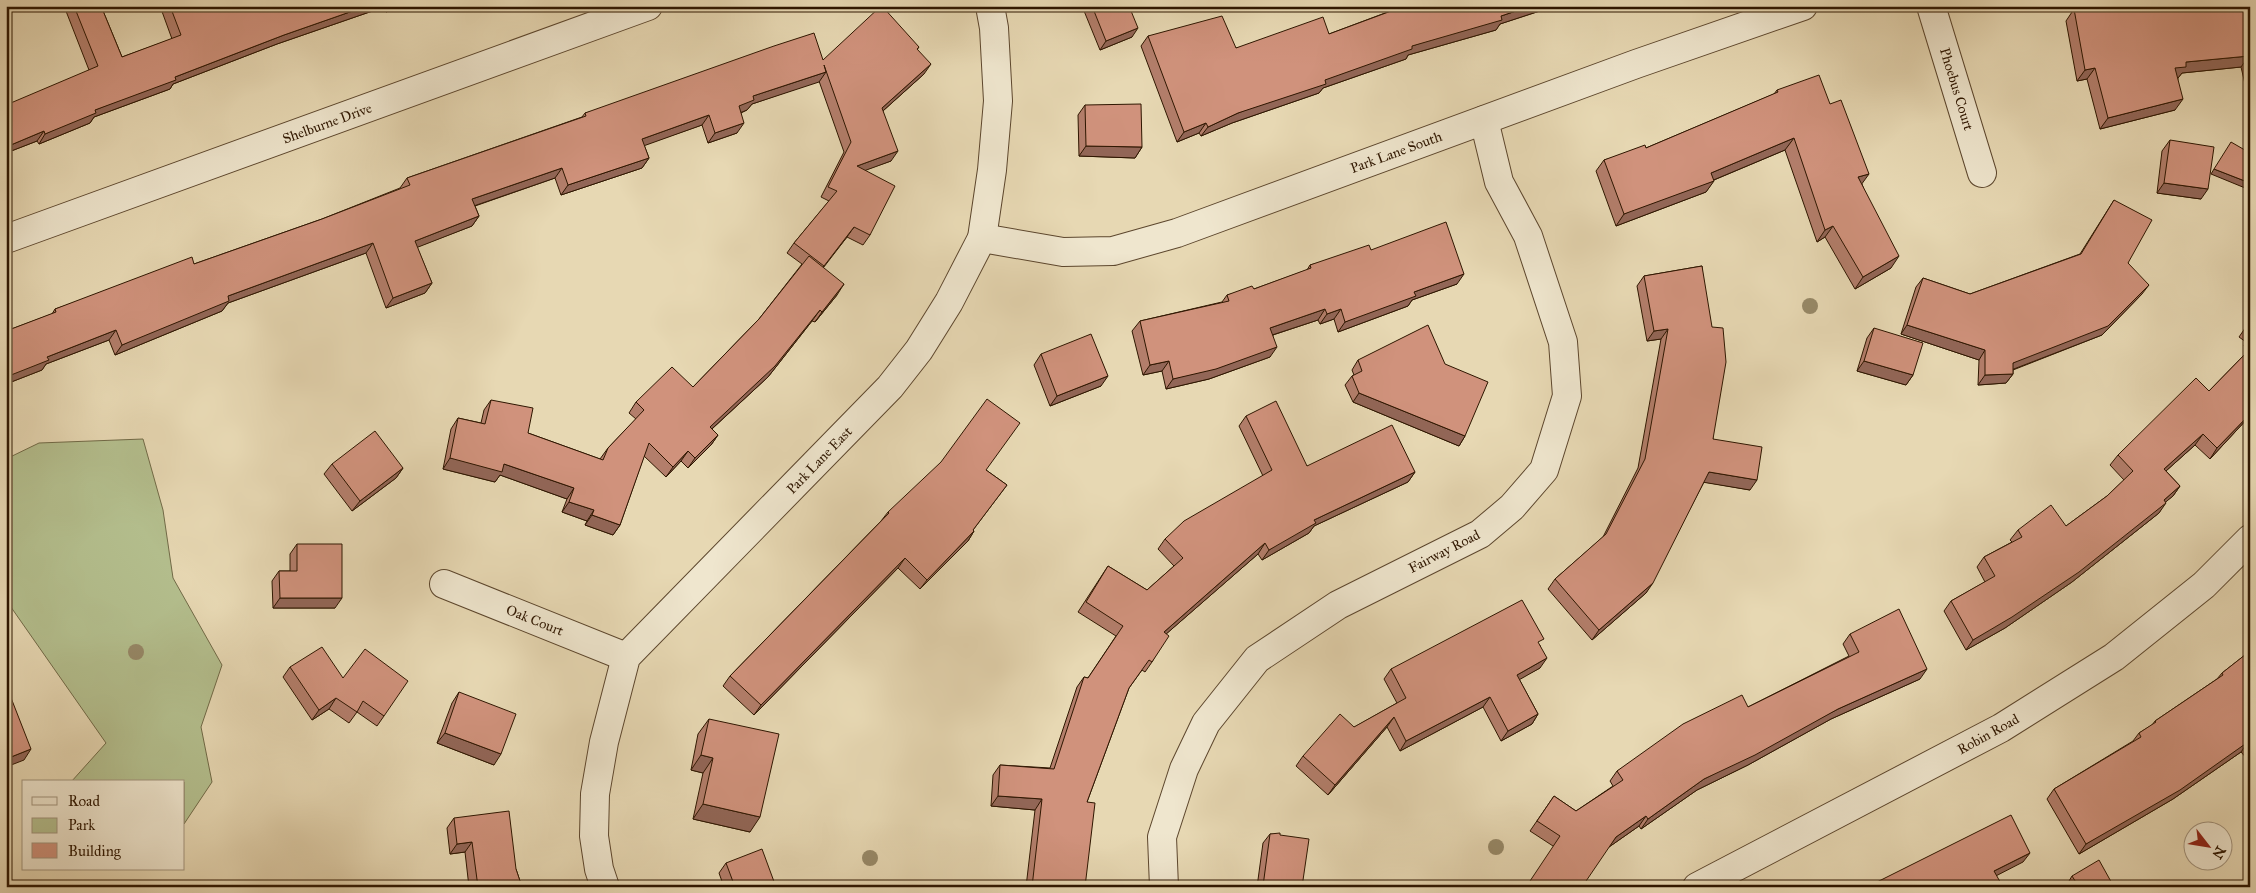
<svg xmlns="http://www.w3.org/2000/svg" width="2256" height="893" font-family="'IM FELL Great Primer',serif">
  <rect width="100%" height="100%" fill="#e7d8b3"/>
  <filter id="stains"><feTurbulence type="fractalNoise" baseFrequency=".004" numOctaves="4"/><feColorMatrix values="0 0 0 0 .2 0 0 0 0 .09 0 0 0 0 .02 0 0 0 .5 -.17"/></filter>
  <radialGradient id="worn" r=".72"><stop offset=".6" stop-color="#630" stop-opacity="0"/><stop offset="1" stop-color="#630" stop-opacity=".3"/></radialGradient>
  <path fill="#b4bf8e" stroke="#716a47" d="M143,439l20,71 10,68 49,87 -21,62 11,55 -28,42v-42h-113l35,-39 -100,-143v-141l33,-16z"/>
  <g fill="none" stroke-linecap="round" stroke-linejoin="round">
    <defs>
      <g id="minor">
        <path d="M1931,6l51,167"/>
        <path d="M982,238l81,14 50,-1 64,-18 459,-169 167,-58"/>
        <path d="M6,239l642,-233"/>
        <path d="M444,584l182,73"/>
        <path d="M605,887l-6,-18 -5,-33 1,-42 9,-52 22,-85 264,-270 29,-37 30,-48 33,-64 10,-68 6,-69 -4,-73 -4,-22"/>
        <path d="M1164,887l-2,-50 22,-68 22,-46 51,-64 81,-54 142,-71 32,-27 32,-37 23,-74 -4,-54 -35,-106 -29,-54 -15,-62"/>
        <path d="M1697,887l304,-159 113,-71 90,-72 46,-46"/>
      </g>
    </defs>
    <use href="#minor" stroke="#5c462d" stroke-width="30"/>
    <use href="#minor" stroke="#efe6ce" stroke-width="28"/>
  </g>
  <g fill="#978968">
    <circle cx="1810" cy="306" r="8"/>
    <circle cx="136" cy="652" r="8"/>
    <circle cx="1496" cy="847" r="8"/>
    <circle cx="870" cy="858" r="8"/>
  </g>
  <g fill="#b37e6b" stroke="#2e1600">
    <path d="M64,6h37l21,51 50,-18 -12,-33h242l-16,6 -2,-5 -107,37 -104,40 -3,5 -76,28 -4,6 -51,21 -2,-3 -31,12 83,-83z"/>
    <path d="M1082,6h47l3,31 -32,13z"/>
    <path d="M1392,6h163l-55,18 -4,6 -88,25 -2,4 -83,29 -4,5 -87,30 -31,13 -2,-3 -22,9 -36,-96 7,-10 88,12 93,-14 64,-24z"/>
    <path d="M2250,6v78h-5l-4,-17 -59,6 -4,5 -3,32 -75,19 -13,-50 -10,2 -11,-60 8,-12z"/>
    <path d="M919,47l-2,3 7,24 -41,37 8,50 -26,9 5,65 -7,10 -16,-8 -24,30 14,28 -22,27 -3,-1 -44,56 -56,52 6,6 -7,10 -23,23 -7,-7 -15,16 -22,-21 -24,69 -7,10 -28,-10 2,-4 -25,-9 5,-13 -67,-24 -5,7 -52,-13 8,-40 7,-11 23,5 3,-13 7,-10 37,33 72,26 8,-11 28,-29 -7,-6 7,-11 57,-15 66,-68 43,-55 -15,-11 7,-10 35,-42 -8,-4 23,-45 -25,-71 -67,23 -5,6 -6,3 -4,20 -29,10 -6,-18 -58,20 5,13 -7,10 -81,27 -6,-17 -80,28 4,10 -7,10 -55,21 15,36 -7,10 -39,15 -20,-55 -138,50 -6,8 -107,44 -6,-15 -63,24 -4,6 -36,14v-53l46,-17 3,-5 139,-45 128,-45 78,-31 7,-10 175,-61 3,-4 238,-53z"/>
    <path d="M1777,90l85,94 29,84 -36,21 -30,-52 -8,5 -32,-92 -71,30 -8,12 -90,34 -20,-55 8,-11 42,-12 128,-54z"/>
    <path d="M1085,105l57,42 -7,11 -56,-2 -1,-41z"/>
    <path d="M2170,140l31,59 -44,-6 5,-42z"/>
    <path d="M2114,200l14,63 14,31 -40,41 -89,35v4l-7,9 -28,2 1,-25 -78,-26 15,-47 7,-9 47,16 110,-40z"/>
    <path d="M1371,250l86,34 -45,16 -4,6 -70,26 -4,-13 -14,5 -2,-4 -45,15 -3,22 -61,22 -43,10 -4,-18 -19,4 -11,-44 8,-10 82,-19 5,-7 27,-6 53,-19 3,-5z"/>
    <path d="M1702,266l11,173 37,51 -46,-8 -58,111 -54,47 -44,-51 7,-10 48,-42 35,-69 23,-129 -14,2 -10,-55 7,-10z"/>
    <path d="M2250,321v95l-2,2 -38,41 -15,-14 -29,26 14,15 -7,10 -8,6 -6,11 -87,69 -67,46 -39,22 -22,-39 7,-10 34,-19 -8,-15 7,-10 28,-15 -2,-2 8,-10 48,-4 41,-30 17,-16 -14,-15 8,-10 91,-64 41,-42 -6,-3 2,-4 -7,-5z"/>
    <path d="M1874,328l39,47 -7,10 -49,-14 10,-33z"/>
    <path d="M1041,354l60,32 -51,20 -16,-41z"/>
    <path d="M1358,360l107,76 -6,10 -106,-44 -8,-17 7,-9 2,-1 -2,-5z"/>
    <path d="M1246,416l61,50 108,6 -7,10 -94,44 -5,7 -47,27 -4,-6 -92,80 -14,28 -7,10 -3,-2 -13,18 -42,114 -2,85h-59l9,-77 -44,-4 2,-31 7,-10 50,3 27,-81 7,-10 4,1 28,-42 -38,-24 30,-46 39,24 27,-24 -16,-17 7,-10 98,-63 -24,-50z"/>
    <path d="M332,464l71,4 -7,10 -44,33 -28,-37z"/>
    <path d="M986,470l21,15 -34,45 1,1 -6,10 -48,48 -22,-21 -144,147 -31,-29 7,-10 151,-155 7,-9z"/>
    <path d="M297,544l38,64h-62l-1,-27 7,-10h11v-17z"/>
    <path d="M1850,634l70,45 -89,40 -83,46 -51,25 -56,39 -2,-3 -30,21 -56,-1 -23,-15 24,-35 22,15 37,-25 -3,-5 7,-10 131,-64 101,-51 -6,-12z"/>
    <path d="M1540,645v23l-21,11 19,35 -6,10 -31,17 -18,-34 -83,44 -13,-24 -59,68 -32,-29 7,-10 94,-53 -13,-24 7,-10z"/>
    <path d="M2250,651v111l-9,-10 -68,47 -94,55 -32,-55 7,-10 79,-48 6,-8 13,-8 3,-4 62,-42 5,-6z"/>
    <path d="M290,667l53,11 41,38 -7,10 -20,-14 -8,11 -20,-14 -17,11 -29,-43z"/>
    <path d="M459,692l35,73 -57,-22 15,-40z"/>
    <path d="M709,719l41,113 -57,-13 10,-46 -12,-3 7,-36z"/>
    <path d="M454,818l62,51 6,18h-53l-4,-35 -15,2 -3,-26z"/>
    <path d="M1270,834l10,1 22,52h-45l6,-44z"/>
    <path d="M726,863l50,24h-52l-5,-14z"/>
    <path d="M2072,876l42,11h-42l-3,-6z"/>
  </g>
  <g fill="#926657" stroke="#2e1600">
    <path d="M367,6h18l-1,1 -107,37 -104,40 -3,5 -76,28 -4,6 -51,21 6,-10 50,-24 80,-33 109,-42z"/>
    <path d="M390,6h12l-16,6z"/>
    <path d="M1531,6h24l-55,18 -4,6 -88,25 -2,4 -83,29 -4,5 -87,30 -31,13 7,-9 30,-14 174,-67z"/>
    <path d="M1138,28l-6,9 -32,13 6,-9z"/>
    <path d="M2249,56l-8,11 -59,6 -4,5 -11,1 8,-11 11,-6z"/>
    <path d="M931,64l-7,10 -49,44 7,-10z"/>
    <path d="M2095,68l-8,11 -10,2 8,-11z"/>
    <path d="M826,72l-7,10 -67,22 -5,6 -15,6 7,-10 14,-10z"/>
    <path d="M2250,76v8h-5z"/>
    <path d="M2183,99l-8,11 -75,19 8,-11z"/>
    <path d="M709,115l-7,10 -67,24 7,-10z"/>
    <path d="M744,123l-7,10 -29,10 7,-10z"/>
    <path d="M1206,123l-7,10 -22,9 7,-10z"/>
    <path d="M44,131l-7,10 -31,12v-6z"/>
    <path d="M1794,138l-9,12 -81,34 10,-3 -8,11 -90,34 8,-12 87,-41z"/>
    <path d="M1086,146l56,1 -7,11 -56,-2z"/>
    <path d="M898,151l-7,10 -41,15 7,-10z"/>
    <path d="M649,158l-7,10 -81,27 7,-10z"/>
    <path d="M562,168l-7,10 -90,31 7,-10z"/>
    <path d="M2214,169l36,14v7l-39,-16z"/>
    <path d="M1869,174l-8,11 -3,-8z"/>
    <path d="M2164,183l44,6 -7,10 -44,-6z"/>
    <path d="M479,216l-7,10 -64,25 7,-10z"/>
    <path d="M1833,226l-8,11 -8,5 8,-12z"/>
    <path d="M854,227l-7,10 -30,39 7,-10z"/>
    <path d="M373,243l-7,10 -138,50 -6,8 -107,44 7,-10 106,-49z"/>
    <path d="M1899,256l-8,12 -36,21 8,-12z"/>
    <path d="M1464,274l-7,10 -45,16 -4,6 -70,26 7,-10 69,-30z"/>
    <path d="M432,283l-7,10 -39,15 7,-10z"/>
    <path d="M844,284l-7,11 -22,27 7,-10z"/>
    <path d="M2149,285l-7,9 -40,41 -96,37 7,-9z"/>
    <path d="M1325,309l-7,11 -55,18 7,-10z"/>
    <path d="M1341,309l-7,10 -14,5 7,-10z"/>
    <path d="M820,310l-8,11 -44,56 -65,60 7,-10z"/>
    <path d="M1907,325l78,25 -6,10 -78,-26z"/>
    <path d="M1668,329l-7,10 -14,2 7,-10z"/>
    <path d="M116,330l-7,10 -63,24 -4,6 -36,14v-7l41,-20z"/>
    <path d="M1277,347l-7,10 -61,22 -43,10 7,-10z"/>
    <path d="M1169,361l-7,10 -19,4 7,-10z"/>
    <path d="M1864,361l49,14 -7,10 -49,-14z"/>
    <path d="M2013,374l-7,9 -28,2 7,-10z"/>
    <path d="M1108,376l-7,10 -51,20 7,-10z"/>
    <path d="M1359,393l106,43 -6,10 -106,-44z"/>
    <path d="M2250,414v2l-2,2 -38,41 7,-11z"/>
    <path d="M2203,434l-8,11 -38,34 7,-10z"/>
    <path d="M718,435l-7,10 -23,23 7,-10z"/>
    <path d="M688,451l-7,10 -15,16 7,-10z"/>
    <path d="M450,458l54,6 70,24 -7,11 -67,-24 -5,7 -52,-13z"/>
    <path d="M403,468l-7,10 -44,33 8,-10z"/>
    <path d="M1415,472l-7,10 -94,44 -5,7 -47,27 7,-10 45,-30z"/>
    <path d="M1709,472l48,8 -7,10 -48,-8z"/>
    <path d="M2180,486l-7,10 -17,14 8,-10z"/>
    <path d="M569,502l25,8 -7,11 -25,-9z"/>
    <path d="M2166,503l-7,10 -87,69 -67,46 -39,22 7,-10z"/>
    <path d="M592,515l28,10 -7,10 -28,-10z"/>
    <path d="M974,531l-6,10 -48,48 7,-9z"/>
    <path d="M1265,543l-7,11 -101,88 7,-10z"/>
    <path d="M905,558l-7,10 -144,147 7,-10z"/>
    <path d="M1653,583l-7,10 -54,47 7,-10z"/>
    <path d="M280,598h62l-7,10h-62z"/>
    <path d="M1547,658l-7,10 -30,17 7,-10z"/>
    <path d="M1927,669l-7,10 -89,40 -83,46 -51,25 -56,39 7,-10 56,-40 134,-70z"/>
    <path d="M1490,697l-7,10 -83,44 6,-10z"/>
    <path d="M336,698l-7,11 -17,11 7,-10z"/>
    <path d="M1538,714l-6,10 -31,17 7,-10z"/>
    <path d="M1394,717l-7,10 -59,68 7,-10z"/>
    <path d="M445,733l56,21 -7,11 -57,-22z"/>
    <path d="M2248,742l-7,10 -68,47 -94,55 7,-10z"/>
    <path d="M31,749l-7,11 -18,7v-8z"/>
    <path d="M701,755l12,3 -10,15 -12,-3z"/>
    <path d="M998,796l44,3 -7,11 -44,-4z"/>
    <path d="M703,804l57,13 -10,15 -57,-13z"/>
    <path d="M1646,816l-7,10 -30,21 7,-10z"/>
    <path d="M472,842l-7,10 -15,2 7,-10z"/>
    <path d="M2030,853l-7,9 -35,18 6,-9z"/>
  </g>
  <g fill="#d0927c" stroke="#2e1600">
    <path d="M74,6h27l21,51 59,-22 -11,-29h197l-83,29 -109,42 1,3 -81,30 1,3 -51,21 -1,-3 -38,16v-42l92,-39z"/>
    <path d="M881,6h1l37,41 -2,2 14,15 -49,44 16,43 -41,15 38,20 -25,49 -16,-8 -30,39 -30,-23 43,-52 -9,-4 23,-45 -27,-77 2,7 -73,24 1,4 -15,6 5,17 -29,10 -6,-18 -67,24 7,19 -81,27 -6,-17 -90,31 7,17 -64,25 17,42 -39,15 -20,-55 -145,53 1,5 -107,44 -6,-15 -69,27 2,3 -43,17v-46l50,-19 -1,-3 137,-52 2,7 128,-45 88,-34 -3,-7 179,-62 -1,-3 189,-67 40,-13 9,27z"/>
    <path d="M1092,6h37l9,22 -32,13z"/>
    <path d="M1402,6h129l-30,10 1,4 -90,26v3l-87,31 1,4 -88,29 -30,14 -2,-4 -22,9 -36,-96 74,-20 14,32 87,-31 6,17 73,-27z"/>
    <path d="M2098,6h152v52l-1,-2 -63,6v5l-11,1 8,31 -75,19 -13,-50 -10,2 -11,-61z"/>
    <path d="M1819,75l11,29 11,-4 28,74 -11,3 41,79 -36,21 -30,-51 -8,4 -31,-92 -83,35 3,8 -90,33 -20,-54 41,-15 1,3 132,-56 -1,-2z"/>
    <path d="M1141,104l1,43 -56,-1 -1,-41z"/>
    <path d="M2170,140l44,7 -6,42 -44,-6z"/>
    <path d="M2231,142l19,11v30l-36,-14z"/>
    <path d="M2114,200l38,20 -24,43 21,22 -41,41 -95,37v11l-28,1v-25l-78,-25 16,-47 47,16 111,-40z"/>
    <path d="M1446,222l18,52 -50,18 2,4 -71,26 -4,-13 -14,5 -2,-5 -55,19 7,19 -61,22 -43,10 -4,-18 -19,4 -10,-44 89,-20 -2,-6 25,-9 2,3 57,-21 -1,-3 59,-20 2,5z"/>
    <path d="M809,256l35,28 -22,28 -2,-2 -45,56 -65,61 8,8 -23,23 -7,-7 -15,16 -24,-24 -29,82 -28,-10 2,-5 -25,-8 5,-14 -70,-24 -2,8 -52,-14 8,-40 27,6 6,-24 42,8 -5,25 75,27 5,-12 36,-38 -8,-8 36,-35 21,20 66,-68z"/>
    <path d="M1702,266l10,61 11,1 3,34 -13,77 49,8 -5,33 -48,-8 -56,111 -54,47 -44,-51 51,-45 39,-75 23,-130 -14,2 -10,-55z"/>
    <path d="M2250,321v8l-4,-3z"/>
    <path d="M1428,325l17,39 43,18 -23,54 -106,-43 -7,-17 10,-5 -4,-11z"/>
    <path d="M1874,328l49,15 -10,32 -49,-14z"/>
    <path d="M1091,334l17,42 -51,20 -16,-42z"/>
    <path d="M2250,349v65l-33,34 -14,-14 -39,35 16,17 -16,14 2,3 -87,69 -67,45 -39,23 -22,-39 44,-25 -11,-19 38,-20 -4,-7 33,-25 15,21 41,-30 26,-25 -15,-16 78,-77 13,13z"/>
    <path d="M987,399l33,24 -34,47 21,15 -34,45 1,1 -47,49 -22,-22 -144,147 -31,-29 159,-163 -1,-1 53,-50z"/>
    <path d="M1276,401l31,65 85,-41 23,47 -101,48 2,3 -47,27 -4,-7 -101,89 5,4 -17,26 -3,-2 -20,28 -42,114 8,1 -10,84h-53l10,-88 -44,-3 2,-31 54,4 30,-92 4,1 35,-52 -37,-24 22,-36 39,24 36,-32 -18,-19 19,-18 88,-51 -26,-54z"/>
    <path d="M375,431l28,37 -43,33 -28,-37z"/>
    <path d="M297,544h45v54h-62l-1,-27h18z"/>
    <path d="M1522,600l22,39 -6,3 9,16 -30,17 21,39 -30,17 -18,-34 -84,44 -12,-24 -59,68 -32,-29 37,-42 14,13 52,-29 -15,-29z"/>
    <path d="M1899,609l28,60 -89,40 -83,46 -51,24 -56,40 -2,-3 -30,21 -34,50h-56l34,-51 -23,-15 17,-25 22,15 47,-31 -6,-9 66,-47 59,-29 6,12 111,-55 -9,-18z"/>
    <path d="M322,647l21,31 22,-29 43,32 -24,35 -21,-15 -6,11 -21,-14 -17,12 -29,-43z"/>
    <path d="M2250,651v93l-2,-2 -68,48 -94,54 -32,-55 87,-52 -2,-4 17,-11 -1,-1 68,-46 -1,-2z"/>
    <path d="M6,685l25,64 -25,10z"/>
    <path d="M459,692l57,22 -15,40 -56,-21z"/>
    <path d="M709,719l70,15 -19,83 -57,-13 10,-46 -12,-3z"/>
    <path d="M509,811l7,58 6,18h-44l-6,-45 -15,2 -3,-26z"/>
    <path d="M2011,815l19,38 -36,18 9,16h-136z"/>
    <path d="M1280,833v2l29,4 -7,48 -39,-1 7,-52z"/>
    <path d="M762,849l14,38h-41l-9,-24z"/>
    <path d="M2099,860l15,27h-35l-7,-11z"/>
    <path d="M2250,874v13h-9l-1,-1z"/>
  </g>
  <g text-anchor="middle" stroke-width="5" stroke-linejoin="round" paint-order="stroke">
    <g font-size="14" fill="#2e1600" stroke="#efe6ce">
      <text transform="translate(1957 89) rotate(73)" y="5">Phoebus Court</text>
      <text transform="translate(327 123) rotate(-20)" y="5">Shelburne Drive</text>
      <text transform="translate(1396 152) rotate(-20)" y="5">Park Lane South</text>
      <text transform="translate(819 460) rotate(-46)" y="5">Park Lane East</text>
      <text transform="translate(1444 551) rotate(-27)" y="5">Fairway Road</text>
      <text transform="translate(535 620) rotate(22)" y="5">Oak Court</text>
      <text transform="translate(1988 734) rotate(-29)" y="5">Robin Road</text>
    </g>
  </g>
  <rect width="2256" height="893" fill="none" stroke="#e7d8b3" stroke-width="25"/>
  <rect x="8" y="8" width="2241" height="878" fill="none" stroke="#2e1600" stroke-width="2.5"/>
  <rect x="12" y="12" width="2231" height="868" fill="none" stroke="#2e1600"/>
  <rect x="22" y="780" width="162" height="90" fill="#efe6ce" stroke="#a2937c"/>
  <rect x="32" y="797" width="25" height="8" fill="#efe6ce" stroke="#a2937c"/>
  <text x="68" y="806" font-size="15" fill="#2e1600">Road</text>
  <rect x="32" y="818" width="25" height="15" fill="#b4bf8e" stroke="#a2937c"/>
  <text x="68" y="830" font-size="15" fill="#2e1600">Park</text>
  <rect x="32" y="843" width="25" height="15" fill="#d0927c" stroke="#a2937c"/>
  <text x="68" y="856" font-size="15" fill="#2e1600">Building</text>
  <g transform="translate(2208 846) rotate(121)"><circle r="24" fill="#efe6ce" stroke="#a2937c"/>
  <path d="M0-4L9 19L0 12L-9 19Z" fill="#8f2418"/>
  <text y="-8" font-size="14" font-weight="bold" text-anchor="middle" fill="#2e1600">N</text>
  </g>
  <rect width="100%" height="100%" filter="url(#stains)"/>
  <rect width="100%" height="100%" fill="url(#worn)"/>
</svg>
